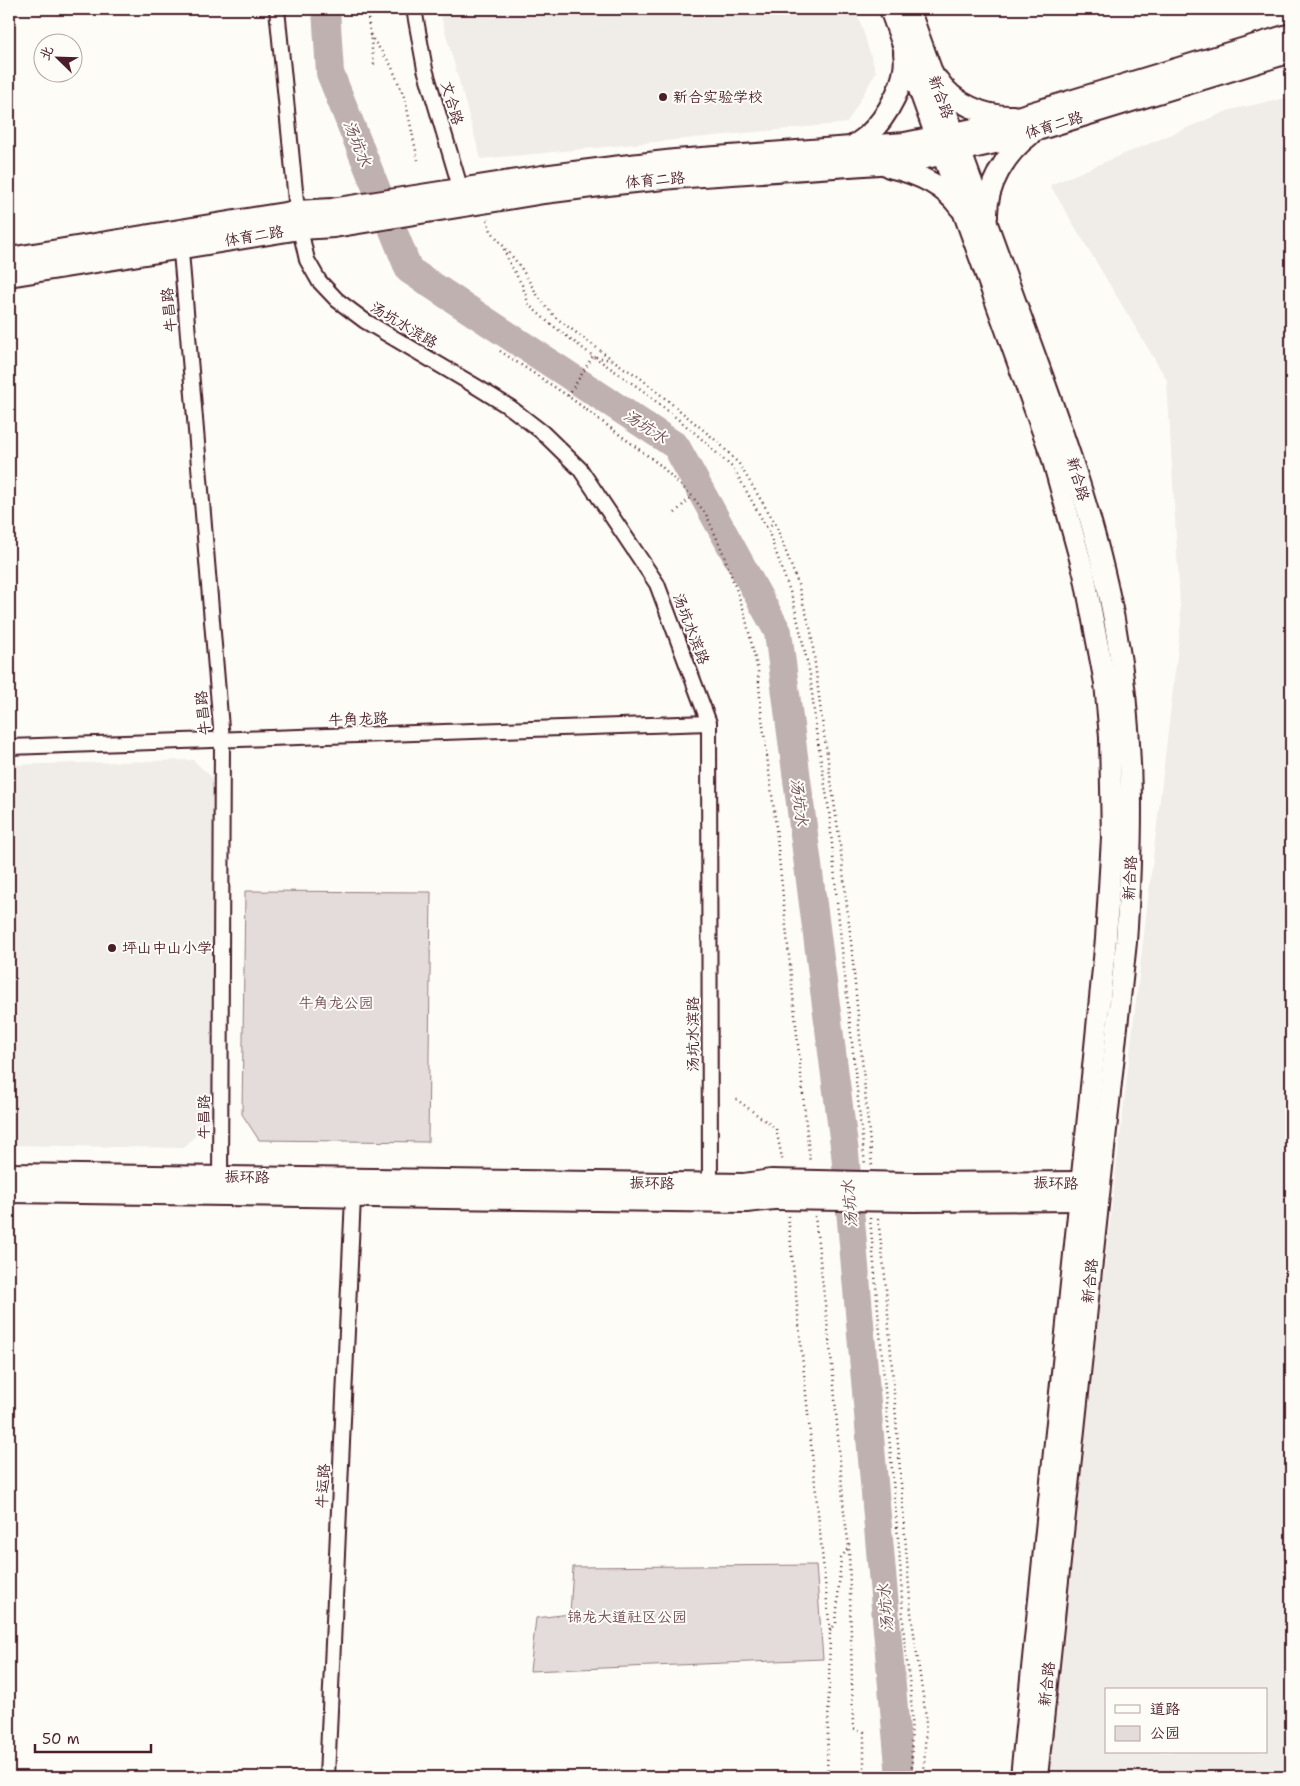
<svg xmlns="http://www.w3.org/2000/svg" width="1300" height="1786" font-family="'Shantell Sans','LXGW WenKai TC',sans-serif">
  <rect width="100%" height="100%" fill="#fdfcf7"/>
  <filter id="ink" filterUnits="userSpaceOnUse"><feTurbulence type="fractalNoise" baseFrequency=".02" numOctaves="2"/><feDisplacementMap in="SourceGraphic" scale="10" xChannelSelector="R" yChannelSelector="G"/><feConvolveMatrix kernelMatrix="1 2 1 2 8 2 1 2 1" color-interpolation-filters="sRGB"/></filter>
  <g filter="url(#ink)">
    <g fill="#f0ece8" fill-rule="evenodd">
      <path d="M439,9h417l20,63 -29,51 -366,36z"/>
      <path d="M1291,97v1680h-247l137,-1155 -14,-242 -117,-195 180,-75zM1106,1690h160v62h-160z"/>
      <path d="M193,760l24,22 -3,332 -30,34 -175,-3v-380z"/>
    </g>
    <g fill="#e3dcda" stroke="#967e82">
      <path d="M245,891l186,1 -3,250 -169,-2 -17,-26z"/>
      <path d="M816,1565l7,94 -293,12 6,-53 34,-4 3,-47z"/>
    </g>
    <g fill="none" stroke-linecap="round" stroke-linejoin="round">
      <path stroke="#c0b1b1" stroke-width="28" d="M326,9l4,64 79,197 267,176 102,186 67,521 55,624"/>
      <defs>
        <g id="street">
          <path d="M277,9l20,202"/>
          <path d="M414,9l11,60 38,128"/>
          <path d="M300,229l7,31 12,21 18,19 28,21 112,66 34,21 31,24 38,37 77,115 52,139 1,468"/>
          <path d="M180,240l42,500 -2,444"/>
          <path d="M9,747l700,-24"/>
          <path d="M327,1777l26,-580"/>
        </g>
        <g id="secondary">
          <path d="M890,9l162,448 32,116 21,110 5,54 2,101 -6,101 -85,838"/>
          <path d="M909,9c38,103 75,207 113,311 37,102 76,204 94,311 19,107 17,204 10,311l-89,835"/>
          <path d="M938,80c15,23 47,37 75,36"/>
          <path d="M851,147c5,-3 11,-7 16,-11 19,-17 42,-57 37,-83"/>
          <path d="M889,167c26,6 55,18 71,41"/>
          <path d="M987,217c-1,-31 18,-63 43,-82"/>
          <path d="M9,258l288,-47 35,-2 211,-33 70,-9 62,-7 230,-17 83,-17 303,-92"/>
          <path d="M9,276l291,-47 34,-2 210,-34 72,-9 57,-6 235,-16 87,-19 296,-91"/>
          <path d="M9,1174l735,10 27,-4"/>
          <path d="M911,1183l171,-1 11,7"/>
          <path d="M9,1192l737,10 28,-3"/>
          <path d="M913,1201l167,-1 11,-4"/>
        </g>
      </defs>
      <use href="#street" stroke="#4a1f2b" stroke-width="18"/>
      <use href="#secondary" stroke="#4a1f2b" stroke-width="24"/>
      <g stroke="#4a1f2b" stroke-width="2.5" stroke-dasharray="1 4" stroke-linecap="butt">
        <path d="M367,9l7,56"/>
        <path d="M370,35l21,30 14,34 13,61"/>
        <path d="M487,220l4,11 29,35 19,32 16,19 69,51 14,8 81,67 20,21 36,59 22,58 14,50 10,82 18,123 12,105 21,225"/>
        <path d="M504,249l5,13 13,23 7,20 19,17 45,34 49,34 53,43 39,36 34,61 25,70 17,74 6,56 13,80 8,92 28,263"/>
        <path d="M500,351l68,45 92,69 32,31 14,18 16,36 22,61 14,60 3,39 14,108 35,345"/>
        <path d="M596,357l15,3 1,-1"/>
        <path d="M568,396l25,-40"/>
        <path d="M675,513l17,-17"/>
        <path d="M766,527l9,-4"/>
        <path d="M736,1099l40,30 7,34"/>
        <path d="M788,1216l42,415 -3,146"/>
        <path d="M815,1216l18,158 11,138 5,35 4,181 11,4v45"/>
        <path d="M870,1218l30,343 4,76 7,58 1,82"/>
        <path d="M878,1219l7,57 26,337 15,104 -2,60"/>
        <path d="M830,1631l6,-8 5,-65 7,-10"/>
      </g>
      <use href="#street" stroke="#fdfcf7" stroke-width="14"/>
      <use href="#secondary" stroke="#fdfcf7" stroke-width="20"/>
      <defs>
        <g id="secondary-bridge">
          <path d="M771,1180l140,3"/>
          <path d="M774,1199l139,2"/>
        </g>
      </defs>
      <use href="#secondary-bridge" stroke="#4a1f2b" stroke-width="24" stroke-linecap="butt"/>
      <use href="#secondary-bridge" stroke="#fdfcf7" stroke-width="20"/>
    </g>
  </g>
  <g fill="#4a1f2b" stroke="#fdfcf7" stroke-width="2">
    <circle cx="663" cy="97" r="5"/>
    <circle cx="112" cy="948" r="5"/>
  </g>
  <g text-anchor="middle" stroke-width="4" stroke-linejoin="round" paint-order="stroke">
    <g font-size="15" fill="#4a1f2b" stroke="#fdfcf7" text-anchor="start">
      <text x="673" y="102">新合实验学校</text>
      <text x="122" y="953">坪山中山小学</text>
    </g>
    <g font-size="15" fill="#4a1f2b" stroke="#fdfcf7">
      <text transform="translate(941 97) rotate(70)" y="5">新合路</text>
      <text transform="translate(452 103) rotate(74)" y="5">文合路</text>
      <text transform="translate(1054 125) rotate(-17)" y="5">体育二路</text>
      <text transform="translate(655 180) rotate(-5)" y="5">体育二路</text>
      <text transform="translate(254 236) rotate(-9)" y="5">体育二路</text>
      <text transform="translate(169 310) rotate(-95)" y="5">牛昌路</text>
      <text transform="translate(404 325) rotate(31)" y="5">汤坑水滨路</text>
      <text transform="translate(1078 479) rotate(74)" y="5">新合路</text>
      <text transform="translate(691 629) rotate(69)" y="5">汤坑水滨路</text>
      <text transform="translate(203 713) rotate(-95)" y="5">牛昌路</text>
      <text transform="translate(358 719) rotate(-2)" y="5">牛角龙路</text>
      <text transform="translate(1130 878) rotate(-87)" y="5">新合路</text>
      <text transform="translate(693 1034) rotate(-90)" y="5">汤坑水滨路</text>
      <text transform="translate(204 1117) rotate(-90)" y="5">牛昌路</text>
      <text transform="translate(247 1177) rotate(1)" y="5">振环路</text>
      <text transform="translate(652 1183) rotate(1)" y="5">振环路</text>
      <text transform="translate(1056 1183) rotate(2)" y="5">振环路</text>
      <text transform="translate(1090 1281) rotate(-84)" y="5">新合路</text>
      <text transform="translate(323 1486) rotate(-87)" y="5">牛运路</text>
      <text transform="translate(1047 1684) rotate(-84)" y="5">新合路</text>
    </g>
    <g font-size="15" fill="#704e57" stroke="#fdfcf7">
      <text x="336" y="1008">牛角龙公园</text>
      <text x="627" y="1622">锦龙大道社区公园</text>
    </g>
    <g font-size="16" font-style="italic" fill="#73525a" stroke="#fdfcf7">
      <text transform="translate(358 143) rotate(68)" y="6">汤坑水</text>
      <text transform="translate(646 426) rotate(33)" y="6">汤坑水</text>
      <text transform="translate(800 802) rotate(83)" y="6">汤坑水</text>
      <text transform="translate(849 1204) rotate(-95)" y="6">汤坑水</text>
      <text transform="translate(885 1608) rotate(-95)" y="6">汤坑水</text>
    </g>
  </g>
  <rect width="1300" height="1786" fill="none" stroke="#fdfcf7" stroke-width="30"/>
  <rect x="15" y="15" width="1270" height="1756" fill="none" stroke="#4a1f2b" stroke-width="2" filter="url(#ink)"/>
  <rect x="1105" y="1688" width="162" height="65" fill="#fdfcf7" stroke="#b5a4a5"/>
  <rect x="1115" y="1705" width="25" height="8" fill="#fdfcf7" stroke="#b5a4a5"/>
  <text x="1150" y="1714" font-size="15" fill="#4a1f2b">道路</text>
  <rect x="1115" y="1726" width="25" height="15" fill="#e3dcda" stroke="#b5a4a5"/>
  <text x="1150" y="1738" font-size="15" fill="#4a1f2b">公园</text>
  <g transform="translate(58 58) rotate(293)"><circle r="24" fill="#fdfcf7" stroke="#b5a4a5"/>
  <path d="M0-4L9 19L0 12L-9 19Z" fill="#4a1f2b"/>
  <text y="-8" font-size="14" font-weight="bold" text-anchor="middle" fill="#4a1f2b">北</text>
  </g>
  <path d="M35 1744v8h116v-8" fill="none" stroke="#4a1f2b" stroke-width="2.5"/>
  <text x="42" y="1744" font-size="15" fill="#4a1f2b" stroke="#fdfcf7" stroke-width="4" paint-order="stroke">50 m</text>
</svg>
